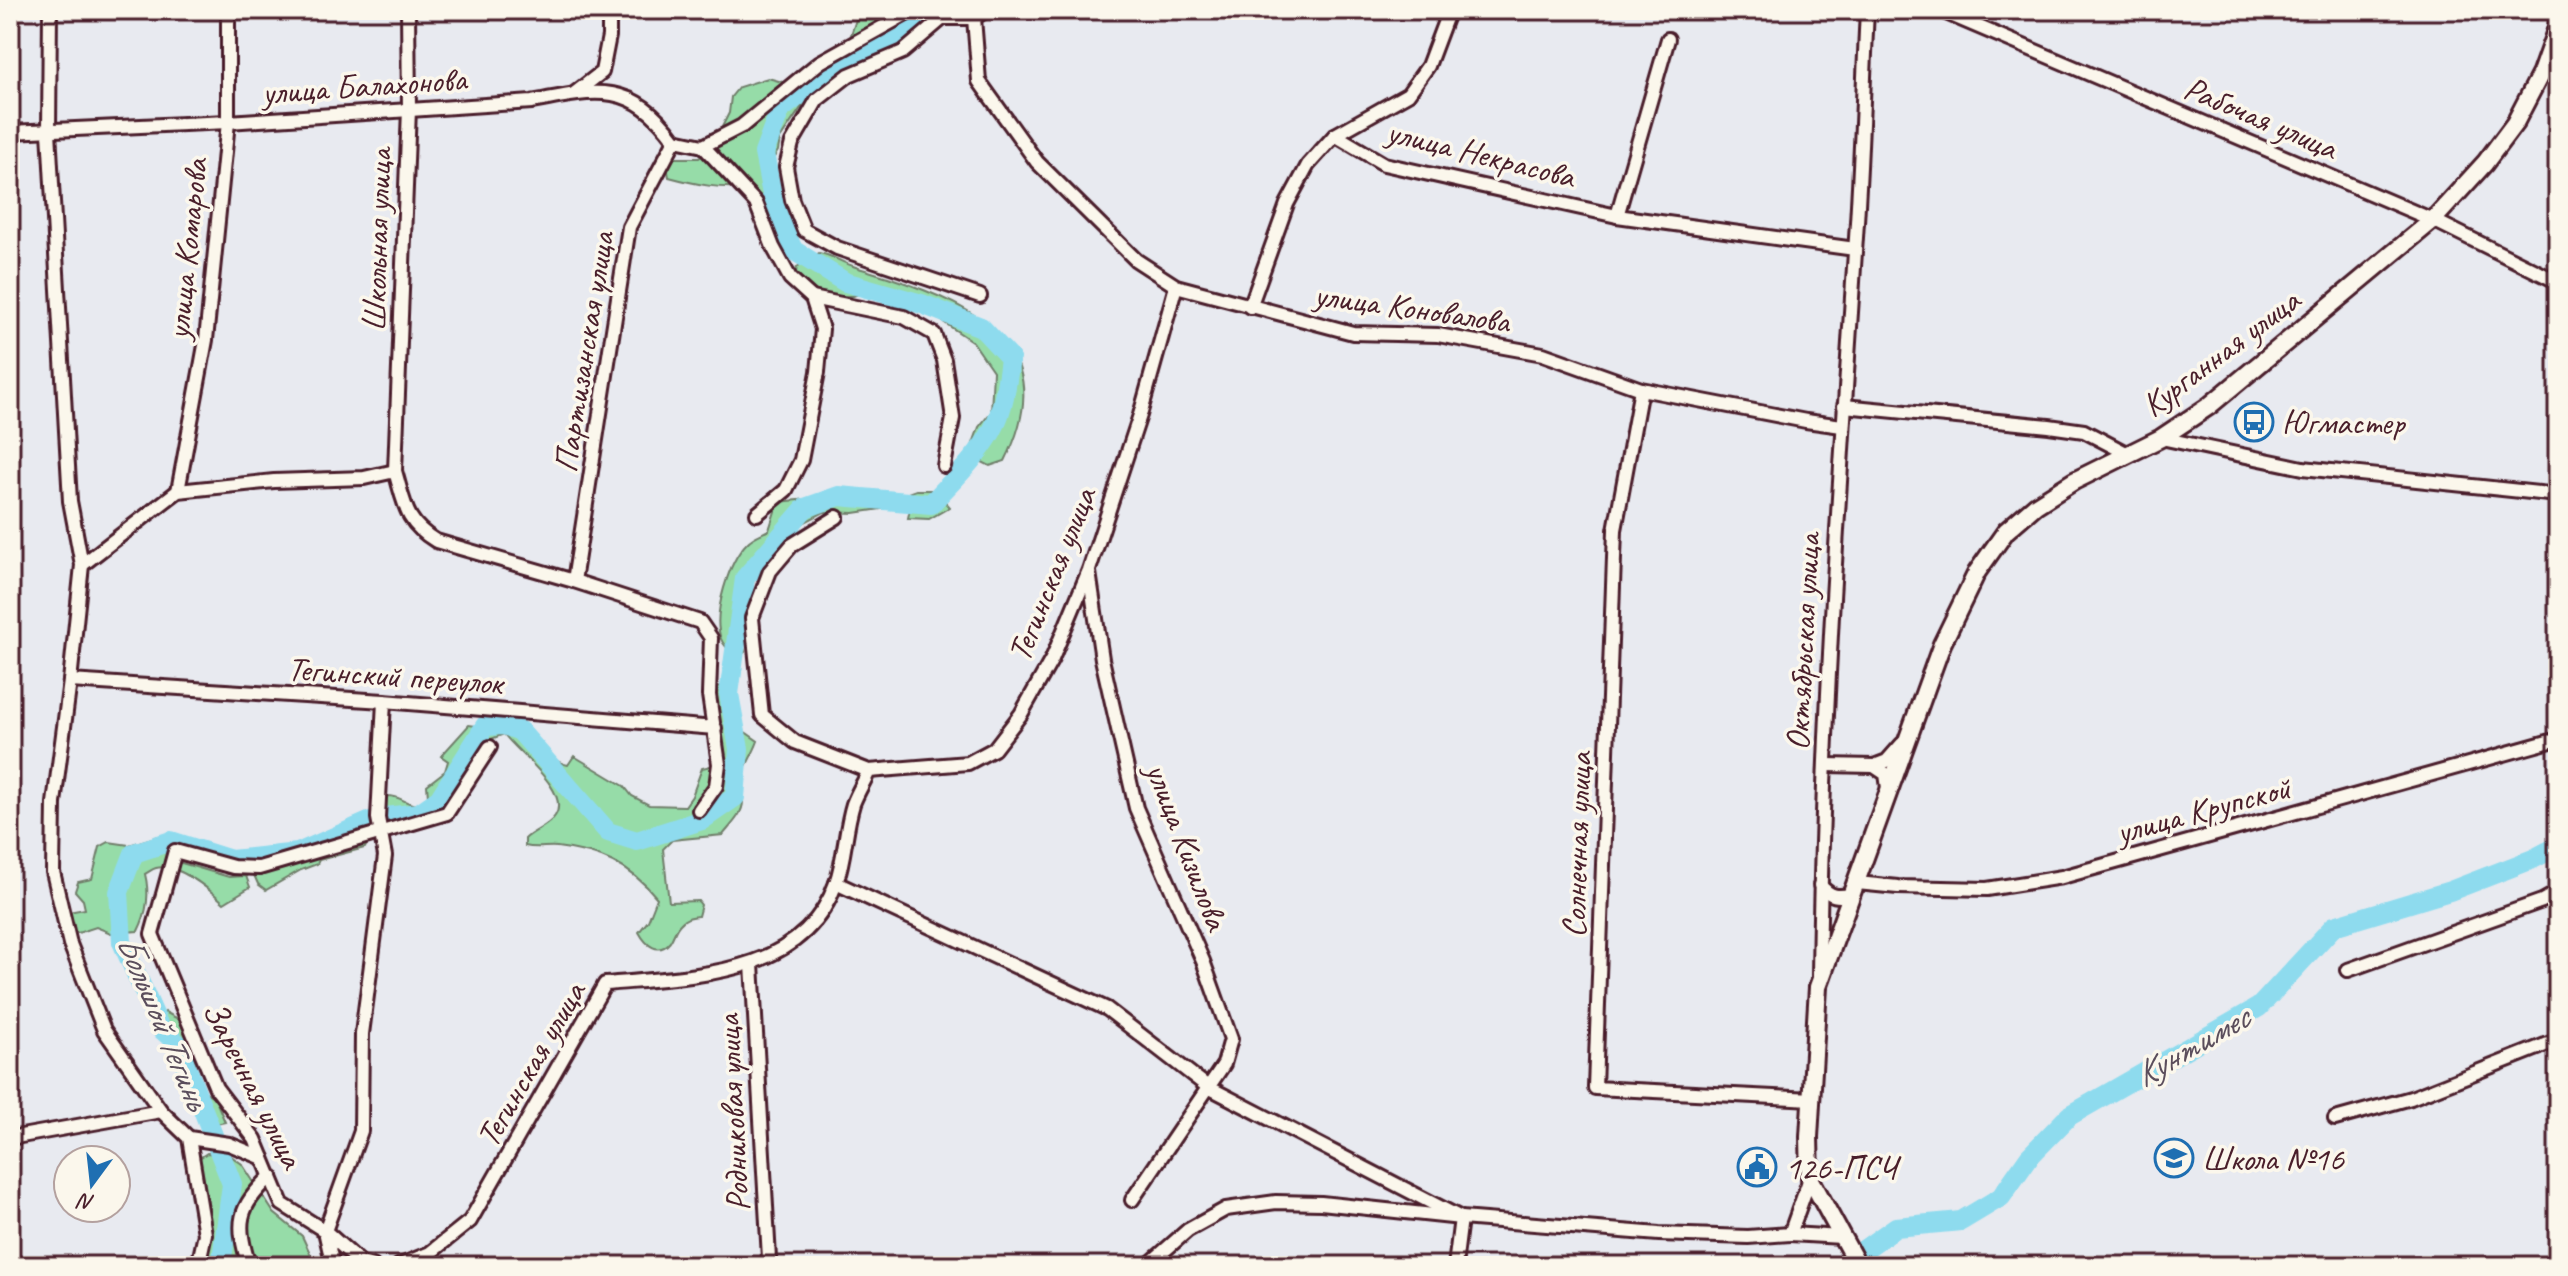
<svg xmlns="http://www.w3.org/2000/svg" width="2568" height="1276" font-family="Caveat,sans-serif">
  <rect width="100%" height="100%" fill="#e8eaf0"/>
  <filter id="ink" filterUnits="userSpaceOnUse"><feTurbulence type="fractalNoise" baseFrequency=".0125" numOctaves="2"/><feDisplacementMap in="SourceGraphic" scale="16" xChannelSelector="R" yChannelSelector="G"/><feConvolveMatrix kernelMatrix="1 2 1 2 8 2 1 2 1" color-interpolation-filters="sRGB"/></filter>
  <g filter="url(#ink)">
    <g fill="#96dca8" stroke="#707e6a" stroke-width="2">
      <path d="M859,10h44l-53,28z"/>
      <path d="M768,78l32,9 9,9 -29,43 -2,12 -5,8 3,33 16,37 3,16h-18l-16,-40 -12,-19c-28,4 -54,-2 -80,-9l-2,-11 5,-8h27l11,-10 12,-21 7,-14 2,-16 8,-10z"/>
      <path d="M819,253c13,2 21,9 34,13 11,4 23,7 35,11 93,31 173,73 117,184l-15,5 -10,-5 -9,-12 8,-22 12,-15 2,-41 -20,-29 -40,-27 -6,-12 -27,-14 -21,-2 -26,9h-14l-19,-2 -25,-17 2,-10z"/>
      <path d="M916,490h19l15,17 -21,12 -21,-1 2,-9 -15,-4 -7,3 -34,5 -30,-1 -21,11 -17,14 -26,31 -9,19 -10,47 4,18 -7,6c-7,-6 -14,-11 -17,-19 -9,-25 8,-78 26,-96 5,-6 14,-9 22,-13l9,-28 61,-6 50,4z"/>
      <path d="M724,686l12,13 5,30 17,12c-4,11 -9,19 -14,29 -5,11 0,21 -1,32 0,12 -13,24 -20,33l-51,5 -9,9 6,53 29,-1 3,4 -3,11c-8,1 -13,2 -18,8 -5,5 -6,12 -10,18 -12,14 -24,3 -31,-10l9,-11 9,-23c-27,-33 -57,-46 -100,-51 -11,-1 -21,2 -32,-1v-7c9,-9 23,-12 30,-23 17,-25 -39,-64 -51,-82l-18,7 -10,11 -10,13 -11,26 -17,22 -53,12 -1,-29c18,-1 21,9 38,10l6,-9 -1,-12 18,-14 3,-10 -7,-5 28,-31 30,4 5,4 11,-10 7,1c9,16 29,38 46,41l6,-9 50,30 8,10 17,9 36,1 7,-10 10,-28 17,-4 -6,-77z"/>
      <path d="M368,819l6,10 -9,19 -46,12 -2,4 -16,6 -35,20 -8,-6 -4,-9 5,-7 70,-24 11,-15z"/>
      <path d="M159,836l19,21v5l51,15 17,-1 4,11 -26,16c-15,-14 -46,-40 -68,-35 -4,1 -7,4 -11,6 5,20 2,39 -7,57l-27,2 -15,-6 -18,6 -8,-3 -2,-18 17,-3 -2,-9 -8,-9 3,-9 14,-3 8,-32 9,-5 20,3z"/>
      <path d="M165,1012l17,9c7,26 15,40 17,67l16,10 10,24 -22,5 -5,-18 -14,-9 -9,-46 -11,-17 -4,-20z"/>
      <path d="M207,1153l24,3 11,8 32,49 28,23 14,30h-118l7,-32 -7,-75z"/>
    </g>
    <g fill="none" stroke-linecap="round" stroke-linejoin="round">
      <g stroke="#8edbee" stroke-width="20">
        <path d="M221,1266l11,-82 -55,-141 -17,-15 -38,-86 -3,-50 15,-39 37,-12 60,19 67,-7 80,-35 41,-5 20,-14 46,-73 19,-1 16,6 88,101 29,9 65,-21 33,-23 4,-48 -10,-55 16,-116 60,-70 34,-12 92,8c21,-23 46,-46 61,-73 12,-22 15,-49 18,-73l-29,-31 -59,-23 -77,-22 -52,-32 -19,-45 -10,-52 16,-43 68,-52 71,-33 7,-15"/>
        <path d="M1841,1266l55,-39 65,-6 40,-24 28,-40 40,-41 190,-109 75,-81 116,-35 83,-32 25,-13"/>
      </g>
      <defs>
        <g id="minor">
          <path d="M50,10l-1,121 21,370 12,64 -12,116 -16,122 -1,69 17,72 34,86 57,81 28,27 16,96 -7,32"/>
          <path d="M1939,10l494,210 125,62"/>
          <path d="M974,18l5,63 58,81 99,98 40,26 177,47 85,2 105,19 98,35 165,32 36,5"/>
          <path d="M575,93l27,-21 7,-36v-26"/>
          <path d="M10,132l218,-10 304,-20c65,-13 100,-21 143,38l28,6"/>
          <path d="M1335,135l49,29 233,52 238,33"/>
          <path d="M703,146l53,57 17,44 17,31 22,20 10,31 -4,43 -17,88 -15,30 -29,24"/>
          <path d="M703,146l39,-20 78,-64 88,-49 2,-3"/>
          <path d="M1617,216l51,-177"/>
          <path d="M980,296l-143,-48 -33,-18 -12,-30 -6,-33 6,-24 25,-43 32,-25 54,-23 40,-34h31l12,-8"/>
          <path d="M812,298l92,19 30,17 10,26 9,58 -9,48"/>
          <path d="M1250,307l37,-103 21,-39 27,-30 73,-41 20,-28 21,-56"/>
          <path d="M1641,389l-26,141 -20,558 217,11"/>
          <path d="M1844,406l205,20 35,5 44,23"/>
          <path d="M2161,438l142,30 255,27"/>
          <path d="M395,471l14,-362 -1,-99"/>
          <path d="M178,491l28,-151 22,-218v-112"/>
          <path d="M837,517l-45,28 -22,26 -18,47 10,97 33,27 74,29"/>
          <path d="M82,565l96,-74 96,-10 90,-3 31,-7c10,34 10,51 41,70l138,40 126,41 11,16 -2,57 10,69 -3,22 -17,24"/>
          <path d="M1089,572l13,87 34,149 67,153 28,78 -7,25 -92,136"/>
          <path d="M574,581l55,-354 46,-87"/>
          <path d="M70,681l314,20 331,27"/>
          <path d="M1826,765l48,1 12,8 2,14"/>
          <path d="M1874,766l13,-5 15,-17"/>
          <path d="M836,883l271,126 101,78 253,131 -6,48"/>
          <path d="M1857,883l41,4 89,2 75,-12 496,-138"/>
          <path d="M1820,885c10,12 18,13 33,9"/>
          <path d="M752,964l17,294"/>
          <path d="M2348,970l194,-69 16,-9"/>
          <path d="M1819,976c3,-242 20,-483 36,-724 6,-81 8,-162 12,-242"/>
          <path d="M2335,1119l76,-21 147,-58"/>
          <path d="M10,1138l151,-27"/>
          <path d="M189,1138l40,6 34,14"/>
          <path d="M325,1231l36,-100 1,-97 23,-178 -7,-38 6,-117"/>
          <path d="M325,1231l8,35"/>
          <path d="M1790,1234l52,3"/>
          <path d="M249,1266c-13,-44 -12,-57 22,-90"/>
          <path d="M373,1266l-12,-3 -36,-32 -43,-27 -27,-65 -39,-51 -64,-154 23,-83 58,16 26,1 188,-55 43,-66"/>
          <path d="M398,1266l32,-13 40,-32 135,-237c84,-8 198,-6 231,-101 9,-25 9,-53 17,-79 4,-11 11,-22 16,-33l99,-8 26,-14 27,-35 31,-55 37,-89 51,-155 36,-129"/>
          <path d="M1147,1266l41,-36 38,-21 50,-7 45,1 140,15 198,16 89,3 42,-3 20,-56"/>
        </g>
        <path id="major" d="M1858,1266l-48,-88 -1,-41 9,-150 124,-343 35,-72 29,-41 30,-26 38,-24 87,-43 48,-32 224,-186 52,-57 30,-40 26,-50 17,-48"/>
      </defs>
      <use href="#minor" stroke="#4a1f2b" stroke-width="18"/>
      <use href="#major" stroke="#4a1f2b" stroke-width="22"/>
      <use href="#minor" stroke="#fbf7ec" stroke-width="12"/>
      <use href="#major" stroke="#fbf7ec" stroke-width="16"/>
    </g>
  </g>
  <defs>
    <symbol id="bus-ring" viewBox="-11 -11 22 22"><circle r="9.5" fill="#fbf7ec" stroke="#1f6fb2" stroke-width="1.5"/><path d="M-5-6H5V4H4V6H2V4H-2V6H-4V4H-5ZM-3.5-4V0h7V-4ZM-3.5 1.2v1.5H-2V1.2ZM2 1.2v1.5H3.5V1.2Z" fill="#1f6fb2"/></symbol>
    <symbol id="school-ring" viewBox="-11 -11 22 22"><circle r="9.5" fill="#fbf7ec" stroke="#1f6fb2" stroke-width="1.5"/><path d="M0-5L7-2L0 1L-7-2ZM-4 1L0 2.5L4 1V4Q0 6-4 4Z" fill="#1f6fb2"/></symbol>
    <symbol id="civic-ring" viewBox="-11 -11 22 22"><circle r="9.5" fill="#fbf7ec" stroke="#1f6fb2" stroke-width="1.5"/><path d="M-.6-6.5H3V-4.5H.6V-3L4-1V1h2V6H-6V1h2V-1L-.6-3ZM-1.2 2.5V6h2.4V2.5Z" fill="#1f6fb2"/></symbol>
  </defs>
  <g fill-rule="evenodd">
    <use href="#bus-ring" x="2232" y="400" width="44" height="44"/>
    <use href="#school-ring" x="2152" y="1136" width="44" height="44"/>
    <use href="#civic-ring" x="1735" y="1145" width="44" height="44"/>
  </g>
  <g text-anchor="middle" stroke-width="7" stroke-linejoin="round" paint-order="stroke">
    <g font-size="34" fill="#4a1f2b" stroke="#fbf7ec">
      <text transform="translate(364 85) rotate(-4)" y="12">улица Балахонова</text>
      <text transform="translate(2261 117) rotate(23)" y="12">Рабочая улица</text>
      <text transform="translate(1481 153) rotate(14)" y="12">улица Некрасова</text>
      <text transform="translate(376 240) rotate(-88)" y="12">Школьная улица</text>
      <text transform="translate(186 249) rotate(-84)" y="12">улица Комарова</text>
      <text transform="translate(1412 307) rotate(8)" y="12">улица Коновалова</text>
      <text transform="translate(583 352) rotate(-81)" y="12">Партизанская улица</text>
      <text transform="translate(2220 352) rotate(-37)" y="12">Курганная улица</text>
      <text transform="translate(1051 574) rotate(-68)" y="12">Тегинская улица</text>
      <text transform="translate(1802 642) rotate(-87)" y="12">Октябрьская улица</text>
      <text transform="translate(395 675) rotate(4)" y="12">Тегинский переулок</text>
      <text transform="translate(2203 809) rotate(-15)" y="12">улица Крупской</text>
      <text transform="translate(1576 845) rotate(-88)" y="12">Солнечная улица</text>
      <text transform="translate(1188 846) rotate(69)" y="12">улица Кизилова</text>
      <text transform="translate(530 1064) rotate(-60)" y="12">Тегинская улица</text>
      <text transform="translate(254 1084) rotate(63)" y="12">Заречная улица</text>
      <text transform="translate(732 1113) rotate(-93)" y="12">Родниковая улица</text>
    </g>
    <g font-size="34" fill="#4a1f2b" stroke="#fbf7ec" text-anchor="start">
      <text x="2282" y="434">Югмастер</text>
      <text x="2202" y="1170">Школа №16</text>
      <text x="1785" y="1179">126-ПСЧ</text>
    </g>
    <g font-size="36" font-style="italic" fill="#5b4e5c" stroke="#fbf7ec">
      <text transform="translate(164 1021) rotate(67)" y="13">Большой Тегинь</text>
      <text transform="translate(2191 1045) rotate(-30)" y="13">Кунтимес</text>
    </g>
  </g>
  <rect width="2568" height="1276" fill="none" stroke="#fbf7ec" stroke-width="40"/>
  <rect x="20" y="20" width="2528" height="1236" fill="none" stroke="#4a1f2b" stroke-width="3" filter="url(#ink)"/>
  <g transform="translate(92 1184) rotate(195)"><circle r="38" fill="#fbf7ec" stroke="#b4a19f" stroke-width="2"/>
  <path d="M0-6L14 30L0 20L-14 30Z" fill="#1f6fb2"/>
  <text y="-12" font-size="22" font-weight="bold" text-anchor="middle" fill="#4a1f2b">N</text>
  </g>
</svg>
